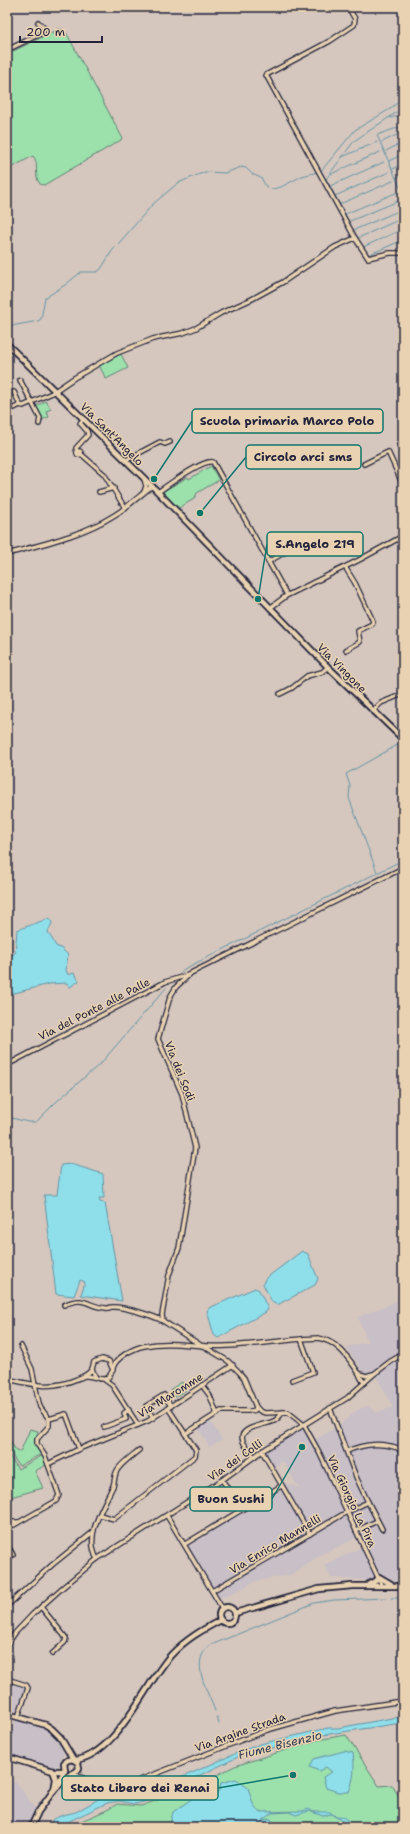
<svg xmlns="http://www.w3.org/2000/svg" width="410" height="1834" font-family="'Shantell Sans',sans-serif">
  <rect width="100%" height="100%" fill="#d5c7be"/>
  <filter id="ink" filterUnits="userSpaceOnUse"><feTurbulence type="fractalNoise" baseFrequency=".025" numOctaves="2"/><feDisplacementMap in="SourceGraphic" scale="8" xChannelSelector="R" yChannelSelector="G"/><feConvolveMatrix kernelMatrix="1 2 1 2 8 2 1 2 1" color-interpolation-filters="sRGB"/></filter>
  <g filter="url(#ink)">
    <g fill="#c8bfc7">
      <path d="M403,1299v283l-72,-4 -7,-13 37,-17 -5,-10 -36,17 -26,19 -38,7 -42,21 -33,-59 103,-60 15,5 -16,-27 -9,6 -13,-19 42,-26 12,18 26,-16 16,-14 11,-4 8,7 17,-6 -20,-37 -4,3 -6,-1 -17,-25 22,-5 -10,-25z"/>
      <path d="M210,1421l12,18 -12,8 -12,-19z"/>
      <path d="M7,1679l24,8 -11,29 -13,-5z"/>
      <path d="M16,1718l31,10 12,11 5,13 -6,17 -51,-15z"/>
      <path d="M16,1782l20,27 -7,18h-22v-40z"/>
    </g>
    <g fill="#9ce0ac" stroke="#5f8174">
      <path d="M59,29l4,1 4,4 55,103 -1,3 -77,45 -4,-1c-7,-8 0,-21 -7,-28l-26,14v-116z"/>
      <path d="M121,354l7,14 -22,11 -7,-14z"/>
      <path d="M46,401l5,8 -5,2 3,6 -7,3 -6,-14z"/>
      <path d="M211,466l8,14 -22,13 -3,6 -17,10 -15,-17 26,-15 1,2z"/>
      <path d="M182,1382l4,8 -11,7 -4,-8z"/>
      <path d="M30,1429l8,2 -4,13 7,10 -22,12 -12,-18v-12l10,16 4,-2z"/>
      <path d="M7,1452l11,17 25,-14 3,10 -11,6 8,17 -36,10z"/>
      <path d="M346,1735l33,51 13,-1 11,18v24h-336l40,-17 10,-6 24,2 47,-17 47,-23 82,-26z"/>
    </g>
    <g fill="#8fdfea" stroke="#6393a4">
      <path d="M50,918l2,5 -4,9 8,14 6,3 6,6 -2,15 2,5 6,-2 5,8 -9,6 -3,-4 -18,1 -42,11v-37l8,-5 2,-23z"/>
      <path d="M71,1164l32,10 1,24h-5l1,4 5,1 17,98 -41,-6 4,-13 -5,-2 -6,16 -18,-2 -12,-99h13l4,-30z"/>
      <path d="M302,1251l6,3 10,25 -3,6 -38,20 -5,-3 -9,-18 2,-5z"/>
      <path d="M255,1288l4,2 9,19 -2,3 -48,26 -4,-3 -7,-24 2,-3z"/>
      <path d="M403,1716v7h-2l-78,12 -83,21 -96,46 -10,2 -15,-3 -12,2 -50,24h-9l5,-8 10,-4 13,-3 26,-15 12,-4 21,6 8,-2 15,-9 81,-36 21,-8 68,-16h10z"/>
      <path d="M344,1751l9,2c2,14 1,26 -4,39h-11l-12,-4 -3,-11 9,-5 -6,-5 -7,4 -9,-4 4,-8z"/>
      <path d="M236,1779l12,9 5,16 6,8 44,-1 6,-2 4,3h17l6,5c7,-1 14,3 16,10l-21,-13 -8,2 -14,-5 -13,4 -7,-3 -17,1 -10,7 9,-1 5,8h-110l4,-3 3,-12 27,-19 8,5 11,-7 2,-8z"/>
    </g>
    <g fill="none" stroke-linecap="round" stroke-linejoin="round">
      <g stroke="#6393a4" stroke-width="1">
        <path d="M390,118l13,-3"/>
        <path d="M403,126l-26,9 26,59"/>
        <path d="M382,142l21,-10"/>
        <path d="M386,151l17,-9"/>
        <path d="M342,157l35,-15"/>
        <path d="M389,161l14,-7"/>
        <path d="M393,169l10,-5"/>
        <path d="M321,171l34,-41 35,-21 13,-11"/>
        <path d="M331,174l49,-22"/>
        <path d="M396,178l7,-4"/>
        <path d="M330,186l54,-24"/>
        <path d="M335,196l54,-24"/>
        <path d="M340,204l53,-23"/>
        <path d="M345,214l53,-22"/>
        <path d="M350,221l51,-21"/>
        <path d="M354,230l49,-21"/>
        <path d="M358,238l45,-20"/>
        <path d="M359,241l-33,-62 28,-38 49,-33"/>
        <path d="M363,247l40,-18"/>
        <path d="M368,255l35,-15"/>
        <path d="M7,330l4,-4 27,-5 3,-2 4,-21 20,-13 16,-13h16l4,-3 11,-18 41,-47 25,-21 27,-11 20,1 16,-6 5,1 6,6 9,4 6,10 6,1 8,-2 21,-11 16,-4"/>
        <path d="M377,872l-28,-74 1,-12 -4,-12 57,-32"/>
        <path d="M180,973l4,-4 219,-109"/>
        <path d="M7,1117l21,5h8l20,-20 45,-39 65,-75"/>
        <path d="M391,1598h12"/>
        <path d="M215,1711c-7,-20 -27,-51 -4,-66l103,-42 20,-3 52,-2"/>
        <path d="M217,1717l2,7"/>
      </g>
      <defs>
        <g id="minor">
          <path d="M348,7l7,12 -1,6 -24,16 -64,34 89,163"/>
          <path d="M7,50l35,-17 3,-4 -7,-7"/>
          <path d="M20,380l20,38 -1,6"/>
          <path d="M14,392l6,13 3,1 29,-13 22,-15 43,-25 36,-14 30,-6 13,-5 25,-15 31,-14 31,-17 52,-35 20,-9 13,20 22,-5h13"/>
          <path d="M14,408l6,-3"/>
          <path d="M403,443l-4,2 4,9"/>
          <circle cx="79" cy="453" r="2"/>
          <path d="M77,453l-1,-5 12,-13 -1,-4 -7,-8 4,-5"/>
          <path d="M81,454l23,20 21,34"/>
          <path d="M126,460l34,-18 5,2 5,-2"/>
          <path d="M364,464l24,-12 15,33"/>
          <path d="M99,492l15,-4"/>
          <path d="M144,492l2,-6 -2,-7"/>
          <path d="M158,492c10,-7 45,-33 55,-30l74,133"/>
          <path d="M7,554c36,-10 74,-18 106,-38 14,-8 26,-20 39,-30"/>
          <path d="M268,562l44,-25"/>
          <path d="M345,567l10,16 18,38 -1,3 -14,7 2,11 -14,8"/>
          <path d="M270,608l16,-12 73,-36 44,-24"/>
          <path d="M280,694l12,-6 15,-12 15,-4 6,-5"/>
          <path d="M373,711l8,-8 22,-9"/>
          <path d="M7,1065l158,-83 23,-7"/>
          <path d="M64,1305c22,-10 23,2 42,3 4,1 2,-1 6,-1 11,-1 42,9 51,14"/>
          <path d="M202,1346l-39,-25 -1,-6 7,-40 10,-27 16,-100 -13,-54 -24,-55 12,-42 6,-10 15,-14 212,-105"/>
          <path d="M205,1347l23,14 11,11 5,6 12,29 4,4 5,2 23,-1 16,13 15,27 63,134"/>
          <path d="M113,1368c3,-11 21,-20 31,-22 28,-6 55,2 83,0 30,-1 61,-7 91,-8 19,3 30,19 40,34 3,4 2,8 7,10"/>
          <path d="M359,1373l7,3 7,-2"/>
          <path d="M85,1376c9,-1 15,6 23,2l5,-8 -4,-9 -7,-2 -8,3 -2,7 4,9"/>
          <path d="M7,1379c27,6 44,11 70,0 6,-2 11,-4 15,-10"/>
          <path d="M105,1380l7,5 26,40"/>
          <path d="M292,1380l21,-8 -12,-33"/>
          <path d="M204,1388l6,8 7,18"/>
          <path d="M153,1418l-7,-12 18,-11 7,11"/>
          <path d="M49,1419l17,-5 13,35"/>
          <path d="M104,1427l22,-8 -2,-6 5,-3"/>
          <path d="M185,1434l36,-23h31l3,-1 1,-3"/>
          <path d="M398,1448l5,7"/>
          <path d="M262,1451l48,83"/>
          <path d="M347,1451c18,-7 33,-9 51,-3"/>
          <path d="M254,1457c-3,-5 -9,-10 -11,-16 -6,-14 23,-16 31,-20 4,-2 6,-5 9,-9"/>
          <path d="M48,1464l31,-15 69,-28 85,-56"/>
          <path d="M222,1480l21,30"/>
          <path d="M368,1502l14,27"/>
          <path d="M100,1515l14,4 81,-63 1,-6 -28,-42"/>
          <path d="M167,1516l55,92"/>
          <path d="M7,1522h11"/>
          <path d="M7,1526l7,-1 42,-24 3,-6 -14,-39 -8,-12v-5l12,-13v-7l-9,-12 -2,-8 -6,-30 -11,-23"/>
          <path d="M356,1531l21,-10"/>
          <path d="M7,1544l6,11"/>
          <path d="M185,1544l96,-58"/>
          <path d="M97,1559c-13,-24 6,-51 16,-73 2,-5 1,-12 5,-17 5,-7 14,-13 21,-19"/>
          <path d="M212,1591l135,-79 21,-10 -12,-25 -26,-69"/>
          <path d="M7,1606l45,-41 41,-33"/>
          <path d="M41,1607l25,31 -1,4 -13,12"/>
          <path d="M7,1645l8,-12 18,-19 29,-26 35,-29 125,-79 40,-29 85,-53 27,-24 17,-13 12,-7"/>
          <path d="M7,1679l19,6 2,3 -10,29"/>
          <path d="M72,1774l14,5 31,3h18l132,-52 68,-19 68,-10"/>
        </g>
        <g id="major">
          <path d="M7,344l148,145 173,178 75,72"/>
          <path d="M369,1584l7,-3 3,-4 12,7"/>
          <circle cx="227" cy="1615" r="8"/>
          <path d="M235,1613l84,-24 34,-3h50"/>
          <path d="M7,1714l39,11 6,4 8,8 13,22 5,4 1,5 -2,3 -9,5 -16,16"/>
          <path d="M7,1757l46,14h11"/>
          <path d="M74,1760c42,-3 72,-78 97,-105 15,-16 31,-25 50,-35"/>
          <path d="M53,1771l3,8 -2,11"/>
          <path d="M65,1771l-1,-8 4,-3 5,-1"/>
          <path d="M58,1783l6,-12"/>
          <path d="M31,1827l7,-15 16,-22"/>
        </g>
      </defs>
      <use href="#minor" stroke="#22223b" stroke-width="6"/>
      <use href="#major" stroke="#22223b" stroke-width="8"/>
      <use href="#minor" stroke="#e8d2b1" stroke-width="3.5"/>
      <use href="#major" stroke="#e8d2b1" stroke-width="4.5"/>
    </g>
  </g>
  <g text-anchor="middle" stroke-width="3" stroke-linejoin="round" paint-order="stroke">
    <g font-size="11" fill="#22223b" stroke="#e8d2b1">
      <text transform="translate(112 434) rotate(45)" y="4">Via Sant'Angelo</text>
      <text transform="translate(342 668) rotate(45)" y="4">Via Vingone</text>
      <text transform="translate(94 1009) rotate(-27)" y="4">Via del Ponte alle Palle</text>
      <text transform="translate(180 1071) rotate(68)" y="4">Via dei Sodi</text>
      <text transform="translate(170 1395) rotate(-32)" y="4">Via Maromme</text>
      <text transform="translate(235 1460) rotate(-35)" y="4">Via dei Colli</text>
      <text transform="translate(352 1501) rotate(65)" y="4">Via Giorgio La Pira</text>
      <text transform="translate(275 1544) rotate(-31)" y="4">Via Enrico Mannelli</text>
      <text transform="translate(240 1732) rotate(-20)" y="4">Via Argine Strada</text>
    </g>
    <g font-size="12" font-style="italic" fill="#323e55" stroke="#e8d2b1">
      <text transform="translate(280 1745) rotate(-14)" y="4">Fiume Bisenzio</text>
    </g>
  </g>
  <path fill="none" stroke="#0f766e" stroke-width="1.5" d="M154 479L192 421M200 513L246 457M258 599L267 544M302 1447L272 1499M293 1775L218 1788"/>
  <g fill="#0f766e" stroke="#e8d2b1" stroke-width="1.5">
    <circle cx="154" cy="479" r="4"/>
    <circle cx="200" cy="513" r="4"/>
    <circle cx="258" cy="599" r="4"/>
    <circle cx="302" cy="1447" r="4"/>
    <circle cx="293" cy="1775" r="4"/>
  </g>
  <g fill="#e8d2b1" stroke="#0f766e" stroke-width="1.5">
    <rect x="192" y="409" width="191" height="24" rx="4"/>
    <rect x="246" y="445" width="115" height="24" rx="4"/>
    <rect x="267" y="532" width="96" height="24" rx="4"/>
    <rect x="190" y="1487" width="82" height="24" rx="4"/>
    <rect x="62" y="1776" width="156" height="24" rx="4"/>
  </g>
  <g font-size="12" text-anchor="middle" font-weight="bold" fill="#22223b">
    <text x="287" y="425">Scuola primaria Marco Polo</text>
    <text x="303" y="461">Circolo arci sms</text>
    <text x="315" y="548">S.Angelo 219</text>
    <text x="231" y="1503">Buon Sushi</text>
    <text x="140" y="1792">Stato Libero dei Renai</text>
  </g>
  <rect width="410" height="1834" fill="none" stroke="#e8d2b1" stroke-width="24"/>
  <rect x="12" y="12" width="386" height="1810" fill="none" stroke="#22223b" stroke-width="1.5" filter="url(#ink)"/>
  <path d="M20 36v6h82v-6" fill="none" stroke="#22223b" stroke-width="2"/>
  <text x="26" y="36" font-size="12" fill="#22223b" stroke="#e8d2b1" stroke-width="3" paint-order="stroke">200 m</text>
</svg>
